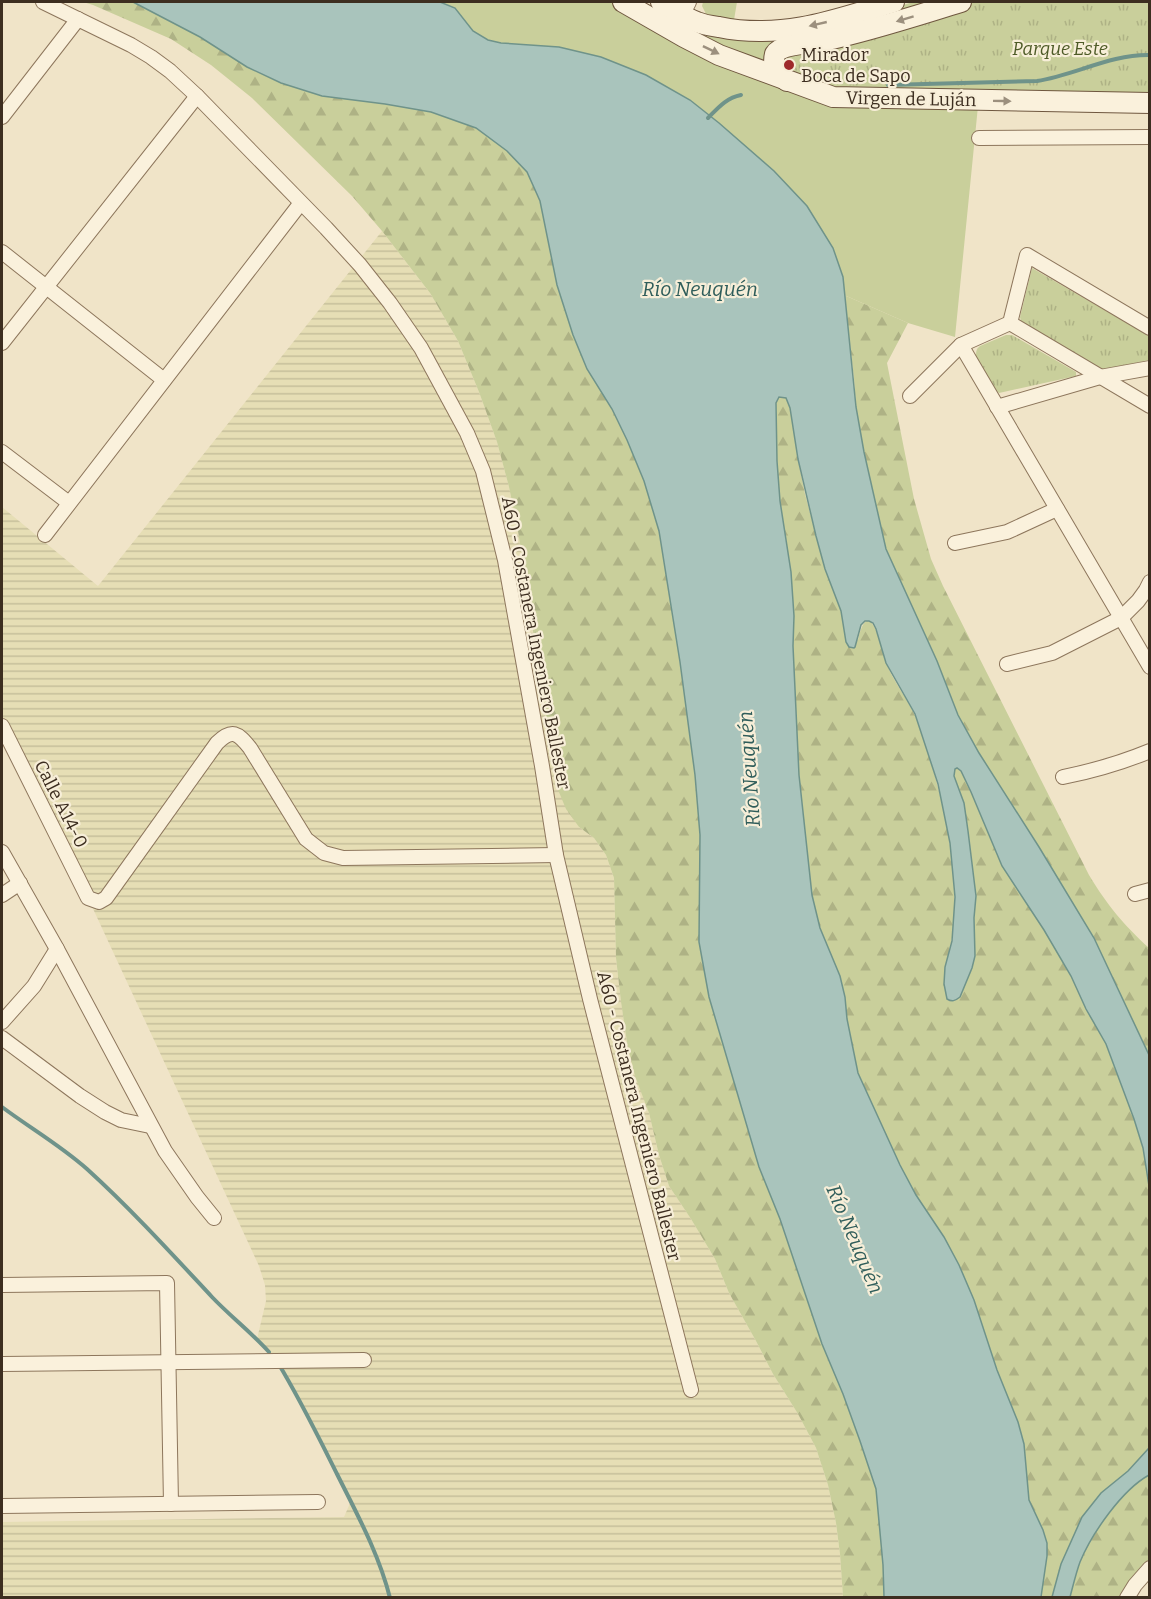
<svg xmlns="http://www.w3.org/2000/svg" width="1151" height="1599" font-family="Bitter,serif">
  <defs>
    <pattern id="farmland-rules" width="6" height="5" patternUnits="userSpaceOnUse" patternTransform="scale(1.5)"><rect width="6" height="5" fill="#e6deb5"/><path d="M0 2.5h6" fill="none" stroke="#c6bf9b"/></pattern>
    <pattern id="forest-firs" width="22" height="20" patternUnits="userSpaceOnUse" patternTransform="scale(1.5)"><rect width="22" height="20" fill="#c9cf9b"/><path d="M5 1l3.5 6h-7zM16 11l3.5 6h-7z" fill="#aeb285"/></pattern>
    <pattern id="park-tufts" width="24" height="20" patternUnits="userSpaceOnUse" patternTransform="scale(1.5)"><rect width="24" height="20" fill="#c9cf9b"/><path d="M3 7l-1-3M5 7V3M7 7l1-3M15 17l-1-3M17 17v-4M19 17l1-3" fill="none" stroke="#aeb285"/></pattern>
  </defs>
  <rect width="100%" height="100%" fill="#f0e4c8"/>
  <path fill="url(#farmland-rules)" d="M382,231l48,62 28,48 21,51 18,50 12,45 9,44 33,225 28,71 15,11 12,17 8,23 2,80 5,44 6,40 22,71 10,42 10,31 22,33 24,40 14,34 27,48 17,33 25,40 18,34 12,37 8,38 4,31 3,43h-841v-75l342,-5 7,-16 -60,-117 -14,-23 -20,-22 9,-38 -1,-16 -6,-19 -171,-368 -86,-172v-219l96,79z"/>
  <g fill="#c9cf9b">
    <path d="M440,2h172l84,48 282,56 -23,231 -47,-14 -64,-28 -1,-18 -69,-106 -55,-48 -29,-23 -44,-25 -87,-28 -58,-4 -13,-3 -15,-9 -18,-23z"/>
    <path d="M703,2h34l-3,18 -28,-6 -4,-8z"/>
    <path d="M913,2h37l-180,64 -75,-30v-5l156,-10z"/>
  </g>
  <g fill="url(#forest-firs)">
    <path d="M83,2h50l67,35 47,30 34,16 150,29 45,16 31,23 20,21 13,29 17,84 70,155 17,41 15,50 21,131 15,113 5,60 -1,107 10,55 50,170 21,52 42,125 21,50 17,47 16,48 7,76 1,32h-41l-3,-43 -4,-31 -8,-38 -12,-37 -18,-34 -25,-40 -17,-33 -27,-48 -14,-34 -24,-40 -22,-33 -10,-31 -10,-42 -14,-37 -8,-34 -6,-40 -5,-44 -2,-80 -8,-23 -12,-17 -15,-11 -13,-18 -10,-24 -38,-254 -9,-44 -12,-45 -18,-50 -21,-51 -28,-48 -48,-62 -30,-35 -100,-98 -41,-33 -40,-26 -78,-34z"/>
    <path d="M844,295l64,28 -21,40 27,136 17,60 12,27 146,289c18,30 35,50 60,73v107l-55,-117 -55,-91 -60,-94 -21,-38 -21,-54 -51,-112 -22,-97 -8,-45 -2,-28z"/>
    <path d="M779,397l7,1 4,10 8,51 7,35 20,75 16,42 6,31 11,-2c9,-40 20,-8 25,12 6,27 27,47 36,73 21,62 39,129 35,196 -1,22 -9,41 -10,63l21,1 10,-29 -1,-38 2,-22 -8,-65 -4,-27 -10,-28 1,-7 3,-1 3,3 10,21 32,74 41,64 27,46 15,33 20,35 28,75 9,29 7,38 -1,262 -21,23 -67,93 -9,33h-11l2,-67 -14,-30 -5,-56 -6,-22 -21,-52 -23,-70 -15,-35 -15,-28 -28,-42 -16,-30 -42,-92 -11,-54 -2,-22 -25,-69 -8,-33 -13,-120 -6,-129 1,-30 -3,-44 -11,-71 -3,-40 -1,-58z"/>
    <path d="M1149,1475v86l-11,11 -16,25 -52,1c3,-12 6,-25 10,-36 11,-29 42,-72 69,-87z"/>
  </g>
  <g fill="url(#park-tufts)">
    <path d="M974,2h175v95l-304,-4 -58,-18 -8,-18 76,-19z"/>
    <path d="M1032,268l117,68v24l-45,10 -83,-49 -1,-4z"/>
    <path d="M1006,335h6l64,37v4l-77,17 -3,-2 -20,-34c0,-5 0,-8 4,-11z"/>
  </g>
  <g fill="#a9c4bc" stroke="#6f938a" stroke-width="1.5">
    <path d="M133,2h307l15,6 18,23 15,9 13,3 58,4 42,10 45,18 44,25 29,23 55,48 33,35 26,42 10,29 13,130 8,45 22,97 51,112 21,54 21,38 60,94 55,91 55,117v131l-6,-38 -9,-29 -28,-75 -20,-35 -15,-33 -27,-46 -42,-64 -31,-74 -10,-21 -4,-3 -2,1 -1,7 10,27 4,28 8,65 -2,22 1,38 -3,12 -12,29c-5,4 -8,5 -13,2l-3,-15 1,-17 7,-26 3,-44 -5,-54 -12,-59 -23,-70 -29,-51 -10,-34 -3,-6 -4,-2h-4l-4,4 -6,22 -1,1 -5,-1 -3,-5 -5,-31 -16,-42 -9,-33 -18,-77 -8,-51 -4,-10 -7,-1 -3,6 1,58 3,40 11,71 3,44 -1,30 6,129 13,120 8,33 20,48 5,21 2,22 11,54 42,92 16,30 28,42 15,28 15,35 23,70 21,52 6,22 5,56 14,30 4,13v13l-6,41h-157l-1,-32 -7,-76 -16,-48 -17,-47 -21,-50 -42,-125 -21,-52 -50,-170 -10,-55 1,-107 -5,-60 -15,-113 -21,-131 -15,-50 -17,-41 -15,-31 -25,-40 -14,-34 -16,-50 -17,-84 -13,-29 -20,-21 -31,-23 -45,-16 -46,-8 -63,-8 -41,-13 -34,-16 -47,-30z"/>
    <path d="M1149,1448v27c-27,15 -57,58 -69,87 -4,11 -7,24 -10,35h-18l9,-33 21,-47 19,-24 27,-22z"/>
  </g>
  <g fill="none" stroke-linecap="round" stroke-linejoin="round">
    <g stroke="#6f938a" stroke-width="4">
      <path d="M888,85l149,-4c38,-6 74,-27 113,-26"/>
      <path d="M708,118c10,-10 18,-20 33,-23"/>
      <path d="M2,1107c28,21 58,38 85,62 44,40 85,85 125,128 18,19 39,35 57,55"/>
      <path d="M278,1363c22,36 40,73 59,111 20,40 42,80 53,124"/>
    </g>
    <defs>
      <g id="street">
        <path d="M43,2l88,43 20,12 19,14 27,25 129,132 34,37 30,38 31,45 46,85 16,38 22,89 37,206 14,89 34,144 101,391"/>
        <path d="M679,22l10,-20"/>
        <path d="M2,117l76,-98"/>
        <path d="M979,138l171,-1"/>
        <path d="M2,252l162,128"/>
        <path d="M1010,323l140,83"/>
        <path d="M2,343l195,-247"/>
        <path d="M961,345l189,322"/>
        <path d="M910,396l51,-51 49,-22 17,-68 123,73"/>
        <path d="M997,407l103,-30 50,-9"/>
        <path d="M2,452l67,51"/>
        <path d="M45,535l255,-331"/>
        <path d="M955,543l52,-11 50,-23"/>
        <path d="M1007,664l45,-11 69,-35 17,-17 8,-11 4,-8"/>
        <path d="M2,726l86,172 11,4 7,-4 111,-155c15,-15 21,-10 33,5l56,91 18,14 19,5 213,-3"/>
        <path d="M1063,777c30,-6 58,-14 87,-26"/>
        <path d="M2,852l55,97 108,202 32,46 17,21"/>
        <path d="M1135,894l15,-4"/>
        <path d="M2,895l18,-12"/>
        <path d="M2,1022l32,-36 23,-37"/>
        <path d="M2,1038l78,58 25,16 16,8 29,6"/>
        <path d="M2,1285l165,-2 4,221"/>
        <path d="M2,1364l362,-4"/>
        <path d="M2,1506l316,-4"/>
        <path d="M1127,1598l8,-13 15,-17"/>
      </g>
      <g id="secondary">
        <path d="M623,2l61,35 35,18 114,42 317,6"/>
        <path d="M661,2c12,6 23,16 36,20 7,3 15,4 22,5 62,13 117,-7 175,-25"/>
        <path d="M787,81c-10,-7 -15,-15 -12,-27 7,-11 35,-10 48,-13 47,-10 92,-25 138,-39"/>
      </g>
    </defs>
    <use href="#street" stroke="#8d765c" stroke-width="16"/>
    <use href="#secondary" stroke="#6f573f" stroke-width="22"/>
    <use href="#street" stroke="#faf1dc" stroke-width="14"/>
    <use href="#secondary" stroke="#faf1dc" stroke-width="20"/>
  </g>
  <defs><path id="oneway-solid" d="M-6-.8H1V-3.2L6.5 0L1 3.2V.8H-6Z" transform="scale(1.5)"/></defs>
  <g fill="#9c907e">
    <use href="#oneway-solid" transform="translate(905 19) rotate(163)"/>
    <use href="#oneway-solid" transform="translate(818 24) rotate(167)"/>
    <use href="#oneway-solid" transform="translate(711 50) rotate(26)"/>
    <use href="#oneway-solid" transform="translate(1002 101) rotate(1)"/>
  </g>
  <circle fill="#9e2a2b" stroke="#f7eed8" stroke-width="2" cx="789" cy="65" r="6"/>
  <g text-anchor="middle" stroke-width="4.5" stroke-linejoin="round" paint-order="stroke">
    <g font-size="18" font-style="italic" fill="#4d5a26" stroke="#f7eed8">
      <text x="1060" y="55">Parque Este</text>
    </g>
    <g font-size="18" fill="#3d2e20" stroke="#f7eed8" text-anchor="start">
      <text x="801" y="61">Mirador<tspan x="801" dy="21">Boca de Sapo</tspan></text>
    </g>
    <g font-size="18" fill="#3d2e20" stroke="#f7eed8">
      <text transform="translate(911 99) rotate(1)" y="6">Virgen de Luján</text>
      <text transform="translate(536 643) rotate(79)" y="6">A60 - Costanera Ingeniero Ballester</text>
      <text transform="translate(61 804) rotate(63)" y="6">Calle A14-0</text>
      <text transform="translate(639 1116) rotate(76)" y="6">A60 - Costanera Ingeniero Ballester</text>
    </g>
    <g font-size="20" font-style="italic" fill="#2f5d5a" stroke="#f7eed8">
      <text x="700" y="296">Río Neuquén</text>
      <text transform="translate(749 769) rotate(-94)" y="7">Río Neuquén</text>
      <text transform="translate(855 1239) rotate(67)" y="7">Río Neuquén</text>
    </g>
  </g>
  <rect width="1151" height="1599" fill="none" stroke="#3d2e20" stroke-width="6"/>
</svg>
